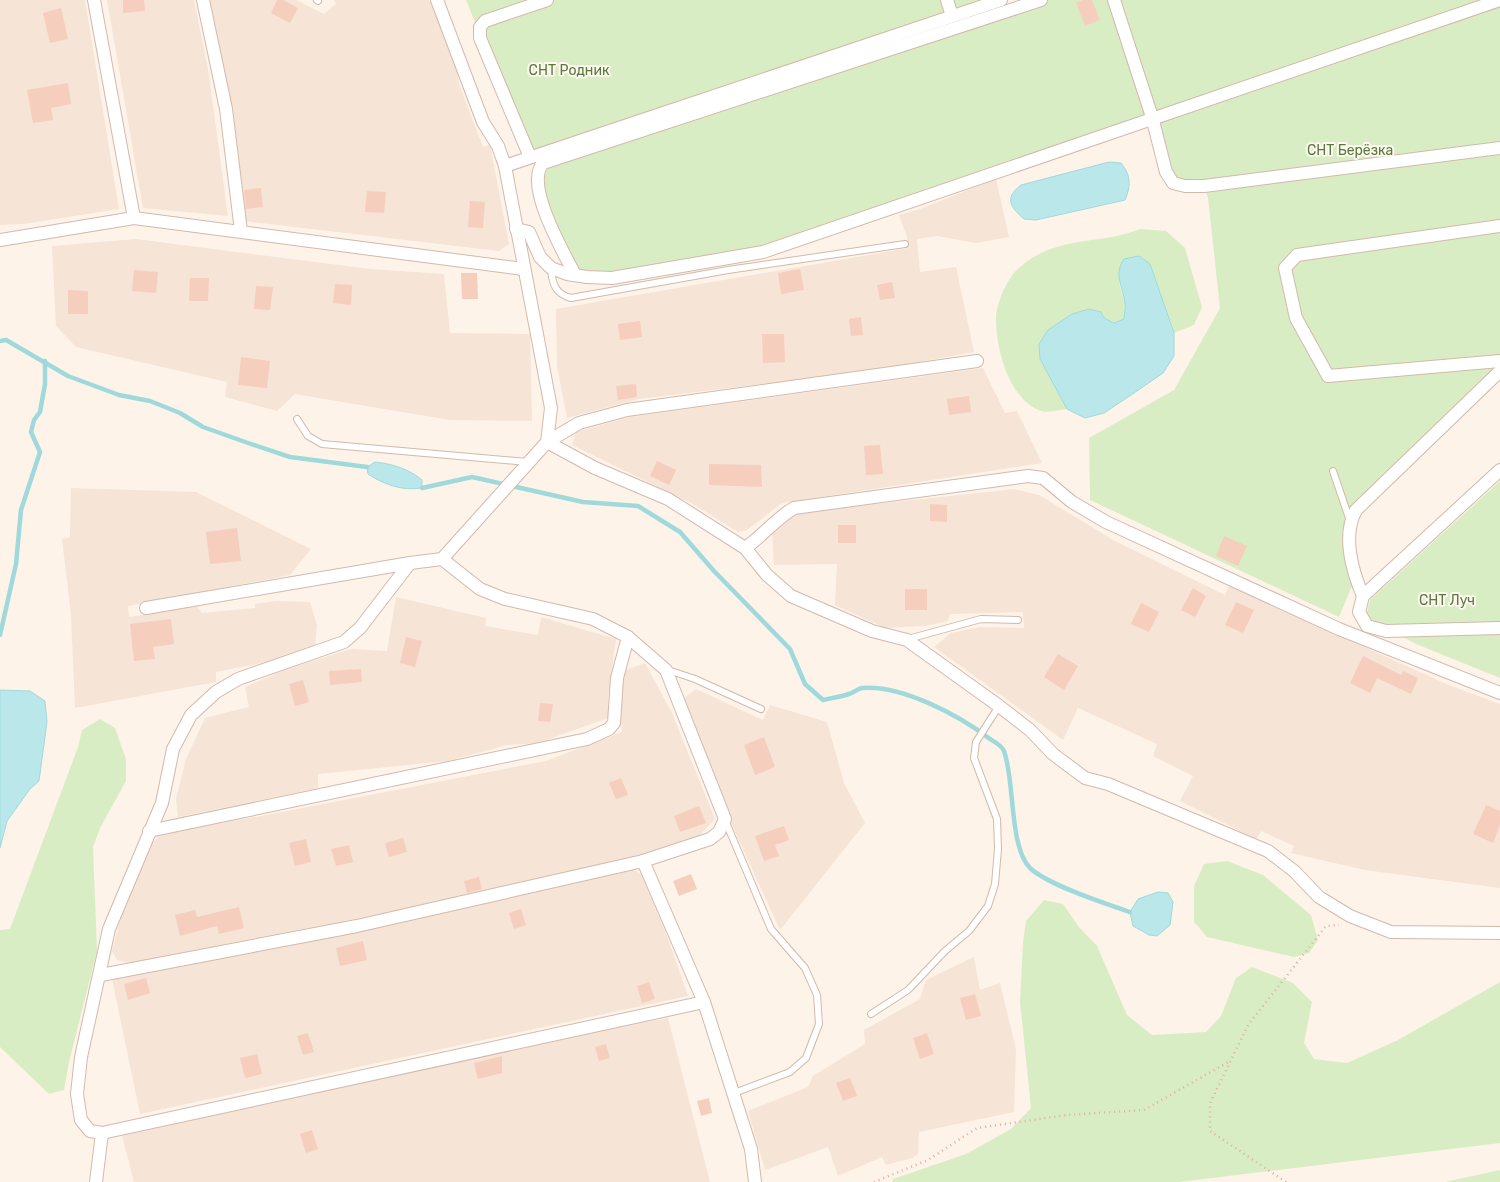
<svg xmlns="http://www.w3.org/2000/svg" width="1500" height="1182" font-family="Rubik,sans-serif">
  <rect width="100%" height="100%" fill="#fef3e8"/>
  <g fill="#f6e4d6">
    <path d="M0,0h85l34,209 -95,15 -24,1z"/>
    <path d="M107,0h87l14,69 20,147 -85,-8z"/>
    <path d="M209,0h87l28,14 12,-10 -2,-4h95l25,55 5,29 24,63 7,-2 19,99 -10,7 -255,-30 -11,-109z"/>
    <path d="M996,179l13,58 -33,6 -39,-7 -20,3 3,33 36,-5 18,85 -99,18 -236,29 -72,19 -10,-52 -1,-57 353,-61 -2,-11 -8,-22 21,-6z"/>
    <path d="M136,239l234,30 74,5 6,59 80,1 2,87 -82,-1 -155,-26 -18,17 -52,-14 2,-15 -151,-35 -20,-21 -4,-80z"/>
    <path d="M983,368l22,45 12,-2 25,52 -260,40 -35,27 -9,2 -45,-28 -121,-59 4,-13 54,-15z"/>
    <path d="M71,488l125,4 115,57 -21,26 -162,31 1,11 68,-11 5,7 53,-5v-4l21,-3 34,1 7,23 -2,20 -48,17 -51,10v10l-141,26 -4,-93 -9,-76 8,-2z"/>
    <path d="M1014,489l25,6 76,46 110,54 4,-9 222,100 49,18v184l-135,-18 -74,-17 3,-7 -33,-15 -5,8 -76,-38 13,-25 -40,-20 4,-12 -79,-36 -15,32 -129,-93 17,-14 29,-6 44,1 -1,-16 -73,2 -2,7 -23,5 -40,2 -50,-23 2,-41 -63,1 -2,-33 21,-19z"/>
    <path d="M396,597l90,21 -1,8 53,9 3,-18 75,22 -8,58v21l-70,25 -31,2 -59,16 -130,13v14l-140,29 -2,-18 10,-40 19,-41 44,-11 -4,-20 42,-18 64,-20 36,2z"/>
    <path d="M645,663l26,48 44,108 -18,19 -91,26 -149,35 -328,64 -12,-3 -5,-9 11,-41 29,-66 9,-11 100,-17 285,-55 76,-29 -3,-25 5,-36z"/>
    <path d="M696,689l67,31 7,-15 57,17 17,61 21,40 -85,107 -49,-107 -47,-125z"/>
    <path d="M632,869l9,5 25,59 22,63 -548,118 -28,-135z"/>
    <path d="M974,957l6,33 20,-7 16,66 -2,63 -95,20 -1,22 -6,4 -26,7 -4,-8 -44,19 -10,-29 -63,23 -17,-59 60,-24 5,-11 52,-32 -1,-14 56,-31 6,-19z"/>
    <path d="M668,1018l42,164h-576l-12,-46 442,-99z"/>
  </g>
  <g fill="#d9edc5">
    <path d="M466,0h535l-471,157z"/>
    <path d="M1041,0h459v371l-150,150 5,58 -16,38 -249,-117 -1,-62 85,-48 46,-82 -12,-110 -4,-12 -31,-3 -21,-66 -389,135 -151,26 -37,-3 -29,-60 -9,-45z"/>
    <path d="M1140,229l26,2 19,17 17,59 -8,18 -20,8 -24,-69 -31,19 6,20 -1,16 -9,4 -11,-5 -56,12 -9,14 1,15 27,50c-7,1 -20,4 -26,2 -32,-11 -45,-62 -45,-92 0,-15 11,-41 23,-51 38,-34 79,-22 121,-39z"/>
    <path d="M1500,481v197l-84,-34 -44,-23 -5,-9 3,-12z"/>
    <path d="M100,719l15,9 11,31v22l-26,47 -7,19 4,104 -28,111 -5,28 -15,4 -49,-47v-117l10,-1 68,-182 4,-17z"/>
    <path d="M1227,861l36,14 48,40 7,25 -9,13 -15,4 -87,-20 -13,-15v-36l10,-22z"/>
    <path d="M1044,900l19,4 16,23 18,19 30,69 25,20 54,-3 15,-16 15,-38 16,-11 41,16 19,19 -8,41 10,16 33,4 51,-23 102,-58v161l-321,39h-287l1,-3 73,-25 45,-25 20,-21 -11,-106 3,-60 3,-21z"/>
    <path d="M1500,1170v12h-55z"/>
  </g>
  <g fill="#bae8ea" stroke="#a0d9dc">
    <path d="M1109,162l12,1c10,12 10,23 4,37l-89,20 -12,-1c-14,-12 -20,-21 -3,-34z"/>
    <path d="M1139,256l11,8 24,69v23l-11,17 -29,20 -30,20 -19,5 -18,-9 -27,-50 -1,-15 9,-14 24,-16 17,-5 12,3 3,6 10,5 10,-4c0,-5 2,-11 1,-16 -2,-17 -12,-28 -1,-44z"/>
    <path d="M375,462c18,2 34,7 47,18v8c-20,3 -37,-3 -54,-14l-1,-7z"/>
    <path d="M0,690l30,1 15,10 2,21 -8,59 -9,8 -23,32 -7,27z"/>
    <path d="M1158,892l10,1 5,9 -3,23 -13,11 -8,-1 -16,-9 -3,-14 8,-13z"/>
  </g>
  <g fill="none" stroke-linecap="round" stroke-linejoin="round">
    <g stroke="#a0d9dc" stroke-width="4.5">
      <path d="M0,341l6,-1 62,36 51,19 31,6 30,12 23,14 48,17 39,13 77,10"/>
      <path d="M422,488l50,-11 111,25 55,4 42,26 34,39 76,78 15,35 18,16c8,-2 17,-3 26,-6 4,-1 8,-5 13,-6 39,-4 98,28 128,51 5,3 12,7 14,12 11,30 5,96 26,117 18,17 76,36 100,44"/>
      <path d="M0,635l16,-71 5,-54 19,-58 -9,-20 3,-12 6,-8 5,-28v-23"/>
    </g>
  </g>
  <g fill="#f5cebe">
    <path d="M123,0h21l1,11 -22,2z"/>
    <path d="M277,0h6l15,8 -8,15 -19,-10z"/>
    <path d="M1083,0h9l8,20 -15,6 -9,-23z"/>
    <path d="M61,8l7,31 -18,4 -7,-30z"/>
    <path d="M68,83l3,21 -20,4 2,12 -20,3 -6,-33z"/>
    <path d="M261,188l2,19 -17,2 -2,-19z"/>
    <path d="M367,191l19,1 -2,21 -19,-1z"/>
    <path d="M470,201l15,1 -2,26 -15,-1z"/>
    <path d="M800,269l4,21 -23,4 -3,-21z"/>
    <path d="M134,270l24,2 -2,21 -24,-2z"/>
    <path d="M461,273h16l1,26h-16z"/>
    <path d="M190,278h19l-1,23h-19z"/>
    <path d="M892,282l3,16 -15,2 -3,-15z"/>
    <path d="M335,284l17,1 -1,20 -18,-2z"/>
    <path d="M256,286l17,1 -3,23 -16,-1z"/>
    <path d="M68,290l20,1v23h-20z"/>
    <path d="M861,317l2,18 -12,1 -2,-17z"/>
    <path d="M640,321l2,16 -22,3 -2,-16z"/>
    <path d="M762,334h22l1,28 -22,1z"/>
    <path d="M241,357l29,4 -3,27 -29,-3z"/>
    <path d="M636,384l1,13 -19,3 -2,-14z"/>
    <path d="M969,396l2,16 -22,3 -2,-16z"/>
    <path d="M880,445l3,29 -17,1 -2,-29z"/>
    <path d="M657,461l19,9 -7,15 -19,-9z"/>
    <path d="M709,464l52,1 1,22 -53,-2z"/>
    <path d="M930,504l17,1v17l-17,-1z"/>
    <rect x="838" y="525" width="18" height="18"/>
    <path d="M237,528l4,33 -31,3 -4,-32z"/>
    <path d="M1224,536l23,10 -9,20 -22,-10z"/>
    <path d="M1193,588l13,8 -11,21 -14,-7z"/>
    <rect x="905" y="589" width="22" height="21"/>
    <path d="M1236,602l18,8 -11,23 -18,-8z"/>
    <path d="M1141,603l18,9 -10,20 -18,-8z"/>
    <path d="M171,619l3,25 -21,3 2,12 -21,2 -4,-37z"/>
    <path d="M406,637l16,4 -7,26 -15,-4z"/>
    <path d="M1058,654l20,12 -14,24 -20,-13z"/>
    <path d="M1363,656l38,19 2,-4 15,7 -7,16 -34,-16 -7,15 -20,-10z"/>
    <path d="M361,669l1,13 -32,3 -1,-14z"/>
    <path d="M303,680l6,22 -14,4 -6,-22z"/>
    <path d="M540,703l13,1 -3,18 -12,-1z"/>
    <path d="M764,737l11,30 -20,8 -11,-30z"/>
    <path d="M621,778l7,17 -12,4 -7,-16z"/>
    <path d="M1486,805l14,6v14l-7,18 -20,-9z"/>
    <path d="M699,806l7,17 -26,9 -6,-16z"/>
    <path d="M784,826l5,14 -14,5 4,11 -15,5 -9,-25z"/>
    <path d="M403,838l4,14 -18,5 -4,-14z"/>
    <path d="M306,839l5,23 -16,4 -6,-23z"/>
    <path d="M349,845l4,17 -17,4 -5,-17z"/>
    <path d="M691,874l6,15 -18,7 -6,-15z"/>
    <path d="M479,877l3,12 -15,4 -3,-12z"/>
    <path d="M239,907l5,21 -25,6 -2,-8 -37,10 -5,-21 20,-5 2,7z"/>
    <path d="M521,909l5,16 -12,4 -5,-16z"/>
    <path d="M363,941l4,19 -27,6 -4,-18z"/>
    <path d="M146,978l4,15 -22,7 -4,-16z"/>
    <path d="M649,982l6,17 -13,4 -5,-17z"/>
    <path d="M975,994l6,22 -15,4 -6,-22z"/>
    <path d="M308,1033l6,19 -11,3 -6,-19z"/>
    <path d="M927,1033l7,21 -14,5 -7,-21z"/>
    <path d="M606,1044l4,14 -11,3 -4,-14z"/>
    <path d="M257,1054l5,20 -17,4 -5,-20z"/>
    <path d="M502,1056v17l-24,6 -4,-16z"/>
    <path d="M850,1078l7,18 -14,5 -7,-18z"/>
    <path d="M709,1098l3,15 -11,3 -4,-15z"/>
    <path d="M312,1130l6,19 -12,4 -6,-19z"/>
  </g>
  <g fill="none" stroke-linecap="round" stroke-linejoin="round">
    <defs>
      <g id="service">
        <path d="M317,0l1,1"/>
        <path d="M551,268c1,15 4,26 20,30l157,-28 177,-26"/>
        <path d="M297,419l11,17 14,8 206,18"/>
        <path d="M1333,471l17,50"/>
        <path d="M908,639l73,-20 37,1"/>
        <path d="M668,670l27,9 66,30"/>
        <path d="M725,820l46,109 34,39 12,27 2,29 -13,34 -16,14 -56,21"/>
        <path d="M871,1014l37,-24 37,-39 24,-20 19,-25 7,-22 3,-35 -1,-30 -23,-61 2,-16 23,-36"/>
      </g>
      <g id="minor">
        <path d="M94,0l40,218"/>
        <path d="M203,0l23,109 15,122"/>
        <path d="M947,0l5,16"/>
        <path d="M1114,0l38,117 14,55 7,11 12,3h19l296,-38"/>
        <path d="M530,157l-50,-119v-11l5,-6 62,-21"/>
        <path d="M505,166l496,-166"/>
        <path d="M1500,226l-203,29 -12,13 11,50 32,58 172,-15"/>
        <path d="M516,229l13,3 11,25 11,11 16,6 20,3 25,1 151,-26 737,-252"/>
        <path d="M0,240l134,-22 389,51"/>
        <path d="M575,275c-12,-24 -51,-90 -32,-112l498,-163"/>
        <path d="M547,442l48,26 73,31 77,49 22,27 24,21 81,35 35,9 92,66 31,24 23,24 32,24 23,6 160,67 26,20 25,26 31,19 41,16 109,1"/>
        <path d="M547,442l32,-19 48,-13 350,-49"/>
        <path d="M1500,470l-137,126 -4,16 8,14 19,5 114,-3"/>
        <path d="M745,548c18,-12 30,-29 49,-40l234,-32 15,2 29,24 34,20 233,107 161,64"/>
        <path d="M1363,596c-11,-25 -21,-61 -7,-86l144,-139"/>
        <path d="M146,608l264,-45"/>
        <path d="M149,831l438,-92 22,-10 5,-6 3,-45 11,-41"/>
        <path d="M643,861l61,141 47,147 4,33"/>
        <path d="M101,975l256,-49 286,-65 67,-22 9,-7 6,-13 -59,-149 -38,-33 -35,-18 -88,-20 -25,-10 -38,-30"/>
        <path d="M102,1133l602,-131"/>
        <path d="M96,1182l6,-49 -12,-2 -9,-11 -4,-26 4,-37 28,-128 53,-126 11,-54 18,-34 25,-23 22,-13 106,-37 16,-14 50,-65 32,-4 105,-117 4,-34 -46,-242 -7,-20 -15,-24 -46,-122"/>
      </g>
    </defs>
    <use href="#service" stroke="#d2b9ac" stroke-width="8"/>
    <use href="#minor" stroke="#d2b9ac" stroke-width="14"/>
    <g stroke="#dbb0a0" stroke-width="2.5" stroke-dasharray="1 4" stroke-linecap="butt">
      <path d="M874,1182l54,-22 49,-32 90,-13 77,-5 86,-49"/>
      <path d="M1286,1182l-76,-51v-28l38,-78 78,-99 13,-1"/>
    </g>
    <use href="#service" stroke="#fff" stroke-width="6"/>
    <use href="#minor" stroke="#fff" stroke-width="12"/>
  </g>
  <g text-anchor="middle" stroke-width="4" stroke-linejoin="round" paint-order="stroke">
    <g font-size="14" fill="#567b3d" stroke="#fff7f0">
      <text x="569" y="75">СНТ Родник</text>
      <text x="1350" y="155">СНТ Берёзка</text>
      <text x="1447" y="605">СНТ Луч</text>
    </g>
  </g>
</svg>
